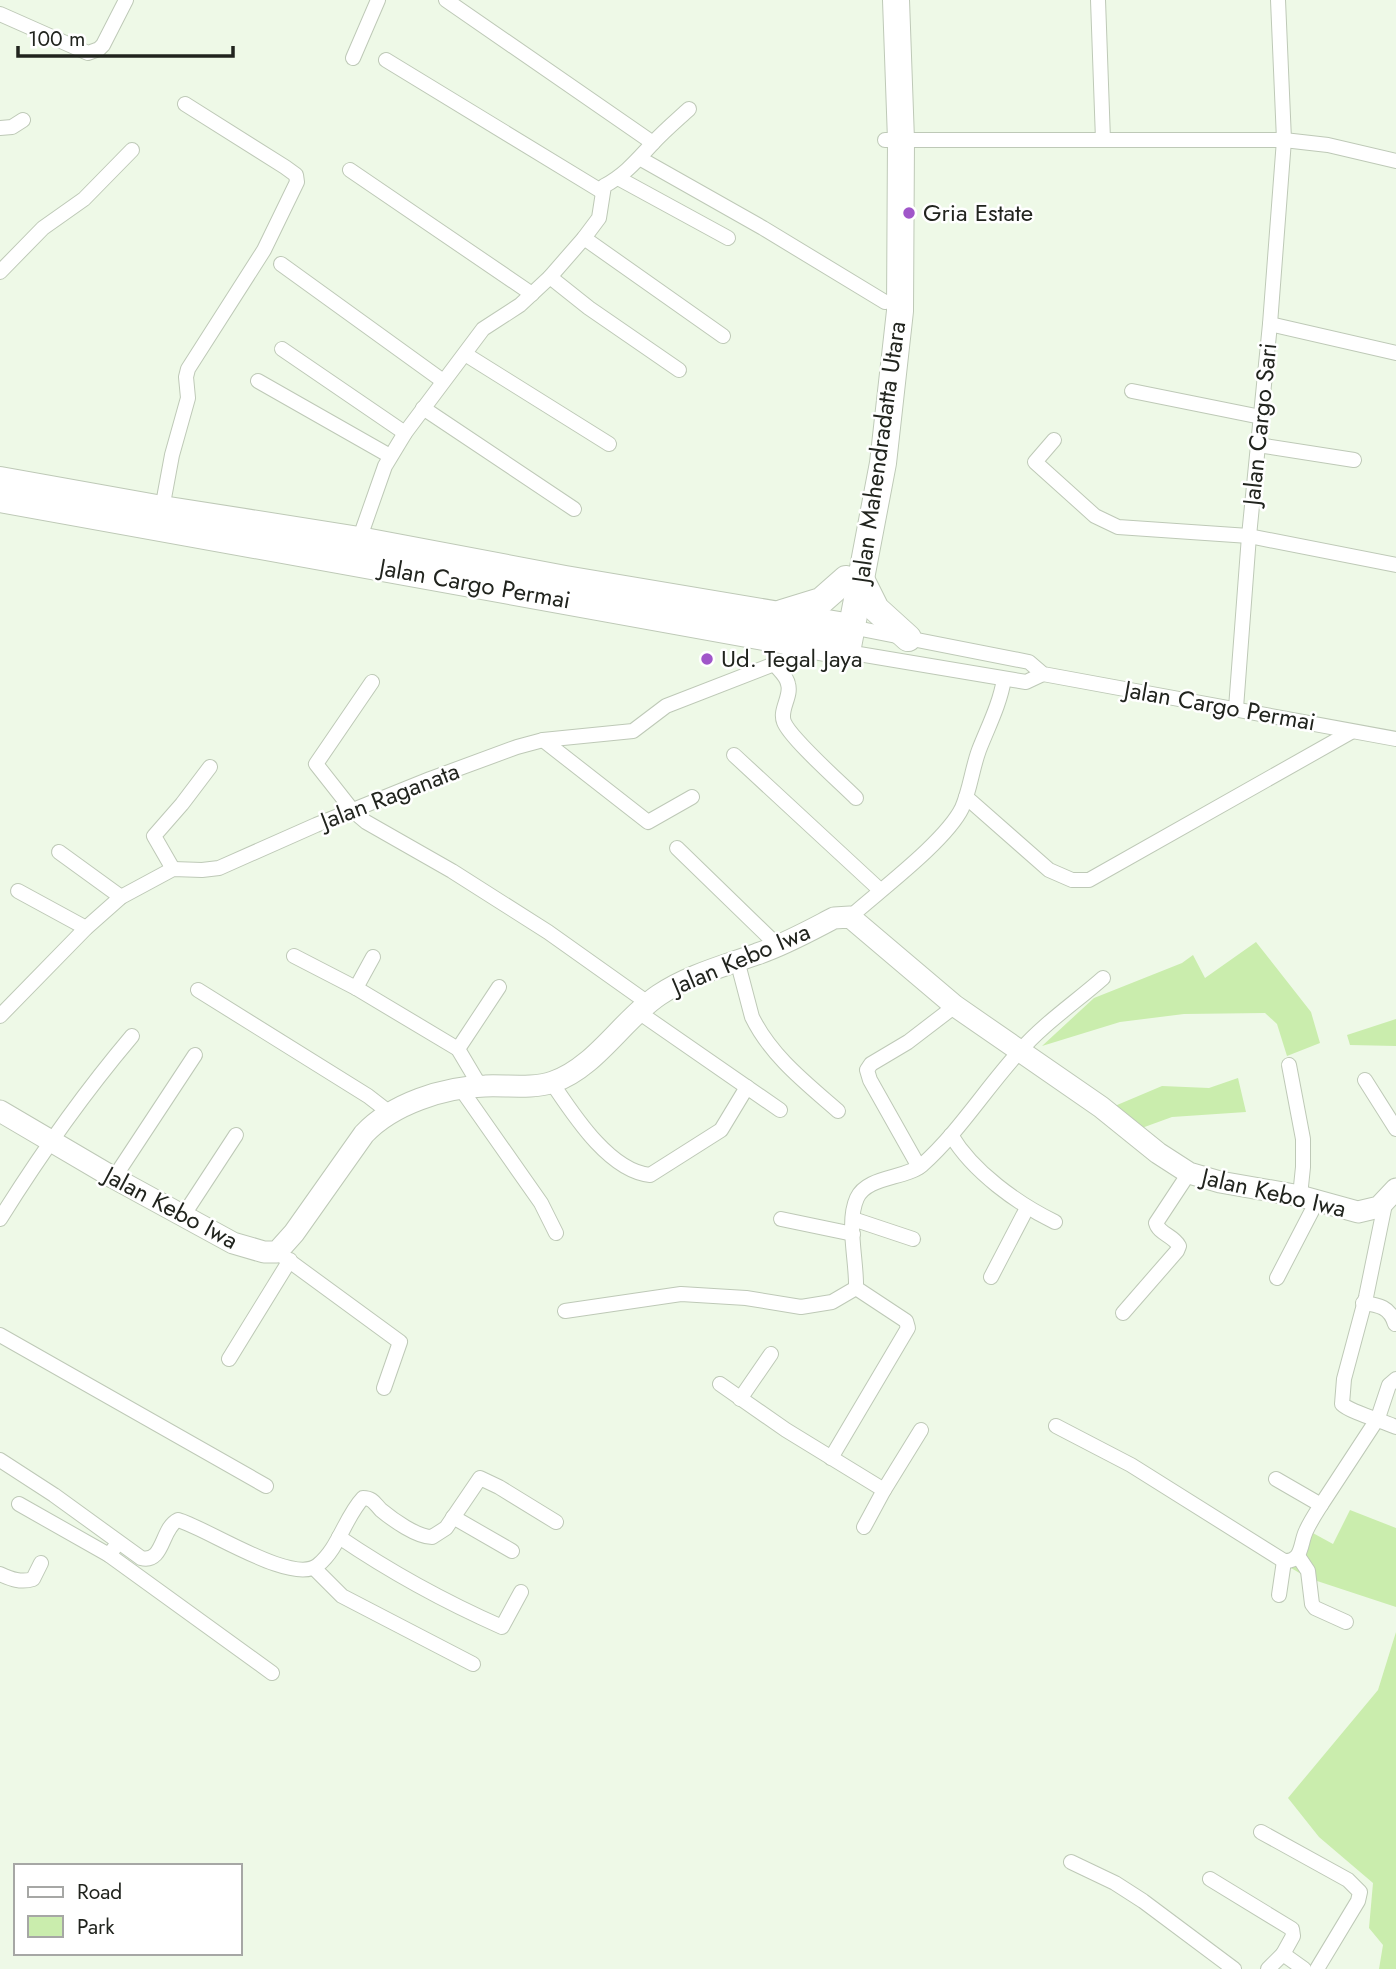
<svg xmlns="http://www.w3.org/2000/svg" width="1396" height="1969" font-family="Jost,sans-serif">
  <rect width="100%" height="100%" fill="#eef9e7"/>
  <g fill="#caedad">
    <path d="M1256,942l55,70 9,31 -33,13 -10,-32 -12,-11 -81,1 -64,8 -78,24 52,-48 88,-35 11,-8 12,23z"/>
    <path d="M1396,1019v27l-46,-1 -3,-10z"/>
    <path d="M1238,1078l8,34 -74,5 -33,12 -29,-21 52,-22 47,2z"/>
    <path d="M1350,1510l46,18v79l-88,-29 -22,-13 25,-33 22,12z"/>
    <path d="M1396,1632v337h-17l4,-24 -14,-17 4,-45 -54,-46 -31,-39 90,-108z"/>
  </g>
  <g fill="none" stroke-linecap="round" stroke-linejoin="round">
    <defs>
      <g id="street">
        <path d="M446,0l207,143"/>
        <path d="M1098,0l5,140"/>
        <path d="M0,14l88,39 11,-4 4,-4 23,-45"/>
        <path d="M353,58l25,-58"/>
        <path d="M386,60l215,131"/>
        <path d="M0,128l12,-1 11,-7"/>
        <path d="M885,140h399l44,5 68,16"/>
        <path d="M641,159l122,69 122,74"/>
        <path d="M350,170l182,124"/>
        <path d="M618,178l110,60"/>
        <path d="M584,238l139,98"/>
        <path d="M281,264l162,117"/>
        <path d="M0,272l43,-44 41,-29 48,-49"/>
        <path d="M550,277l39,31 90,62"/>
        <path d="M1270,324l126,29"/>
        <path d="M282,349l123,84"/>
        <path d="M465,354l144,90"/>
        <path d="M258,381l132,75"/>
        <path d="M1132,391l129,26"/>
        <path d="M423,408l151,101"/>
        <path d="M1054,440l-19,22 60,54 23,11 131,9 147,29"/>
        <path d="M1258,445l96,15"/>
        <path d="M162,509l10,-54 16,-57 -2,-21 2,-8 76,-119 33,-68 -1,-7 -11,-8 -100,-63"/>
        <path d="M359,540l26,-74 20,-33 78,-104 37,-24 30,-28 34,-39 15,-20 5,-32c21,-11 33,-26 49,-43 11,-12 24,-23 36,-34"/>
        <path d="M851,627l178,35 14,12 353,65"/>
        <path d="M847,652l167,28 12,2 17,-8"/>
        <path d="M776,666c4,5 11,11 12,18 4,12 -9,26 -4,38 6,16 57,61 72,76"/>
        <path d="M372,682l-56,82 37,47 13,11 86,49 96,61 100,71"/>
        <path d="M1236,708l13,-172 21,-212 14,-184 -6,-140"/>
        <path d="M543,740l105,82 44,-25"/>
        <path d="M734,755l146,135"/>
        <path d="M966,797l83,73 23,10h17l262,-148"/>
        <path d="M677,848l101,98"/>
        <path d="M59,852l62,45"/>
        <path d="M173,869l-19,-33 28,-32 28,-37"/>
        <path d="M18,891l68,37"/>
        <path d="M850,917c29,-26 96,-76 112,-109 8,-18 10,-39 17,-58 9,-23 21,-46 25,-71"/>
        <path d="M294,956l62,32 102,61 22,37"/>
        <path d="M737,960l15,57c19,39 54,66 86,94"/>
        <path d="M356,988l17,-31"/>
        <path d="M198,990l170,106 22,17"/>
        <path d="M637,1011l143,99"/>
        <path d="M0,1016l86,-88 35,-31 52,-28 29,1 17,-2 97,-43 114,-46 87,-32 26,-7 90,-9 33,-25 147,-57"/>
        <path d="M458,1049l41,-62"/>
        <path d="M1289,1065l14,74v28l-3,29"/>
        <path d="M1365,1080l31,49"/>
        <path d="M552,1083c21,31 57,88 98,92l71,-45 26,-43"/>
        <path d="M461,1089l80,114 15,30"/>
        <path d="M951,1135c22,37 67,69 104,87"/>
        <path d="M919,1167l-49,-87 -3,-10 4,-6 37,-22 47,-36"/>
        <path d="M114,1178l81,-123"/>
        <path d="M1385,1204l-19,93 -22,82 -2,25c8,8 41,17 54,23"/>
        <path d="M183,1216l53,-81"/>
        <path d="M0,1219c40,-64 83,-125 132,-183"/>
        <path d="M781,1219l72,15"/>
        <path d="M853,1219l60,20"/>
        <path d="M277,1252l123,90 -16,46"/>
        <path d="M991,1277l36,-69"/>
        <path d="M1277,1278l40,-77"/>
        <path d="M856,1288c1,-26 -10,-66 1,-90 10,-22 48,-19 65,-33 37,-33 64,-77 97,-113 24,-28 57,-50 84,-74"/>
        <path d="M1363,1303c16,2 27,4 32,21"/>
        <path d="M565,1311l116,-17 65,4 55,9 31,-5 24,-14"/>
        <path d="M1123,1313l54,-62 2,-5c-6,-11 -20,-12 -23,-23l33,-50"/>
        <path d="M0,1335l266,151"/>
        <path d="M229,1359l61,-99"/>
        <path d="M720,1384l66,46 98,60 37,-60"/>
        <path d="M740,1399l31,-45"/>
        <path d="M1056,1426l75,39 153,96c19,1 16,-18 22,-30 4,-9 10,-18 15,-26"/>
        <path d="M831,1458l77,-130 -2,-7 -50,-33"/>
        <path d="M0,1460l54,35 87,63c23,6 20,-30 37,-38 29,8 115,66 140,45 21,-17 27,-48 45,-67 10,0 12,6 18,12 12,10 36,27 51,27l14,-9 34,-50 19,9 57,35"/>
        <path d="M1276,1479l45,26 57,-87 11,-33 7,-6"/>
        <path d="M19,1504l90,51"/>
        <path d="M453,1517l59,34"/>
        <path d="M864,1527l20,-37"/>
        <path d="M339,1537c53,36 104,64 163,90l19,-35"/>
        <path d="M118,1543l-9,12 163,118"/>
        <path d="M1298,1556l10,15 4,33 3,4 31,14"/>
        <path d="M314,1568l28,28 131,68"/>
        <path d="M0,1574c11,5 21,9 33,5l8,-16"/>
        <path d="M1279,1595l5,-34"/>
        <path d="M1261,1832l87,48 12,12 -2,9 -41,68"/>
        <path d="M1071,1862l44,21 28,18 91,68"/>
        <path d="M1210,1879l82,50 1,7 -10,18"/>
        <path d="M1268,1969l15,-15 21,15"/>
      </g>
      <path id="secondary" d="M0,1111l114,67 119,65 31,9h13l17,-19 70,-99c28,-30 80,-47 121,-48 21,-1 48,3 68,-4 42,-14 70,-63 106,-87 30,-20 65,-29 98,-41 27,-9 52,-23 77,-36l16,-1 105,89 146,101 57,46 31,20 31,9 80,14 58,16 21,-5 17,-18"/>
      <g id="highway">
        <path d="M0,480l162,29 197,31 206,39 286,48"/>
        <path d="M0,499l847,153 36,-189 17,-152 1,-171 -5,-140"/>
        <path d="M862,581l14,28 32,29"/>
        <path d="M782,613l39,-12 25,-22"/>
      </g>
    </defs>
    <use href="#street" stroke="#bec9b7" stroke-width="16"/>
    <use href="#secondary" stroke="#bec9b7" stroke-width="23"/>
    <use href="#highway" stroke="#bec9b7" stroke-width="28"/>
    <use href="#street" stroke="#fff" stroke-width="14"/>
    <use href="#secondary" stroke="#fff" stroke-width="21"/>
    <use href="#highway" stroke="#fff" stroke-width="26"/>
  </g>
  <g fill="#a056c9" stroke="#fff" stroke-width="2.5">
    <circle cx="909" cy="213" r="7"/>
    <circle cx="707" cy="659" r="7"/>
  </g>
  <g text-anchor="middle" stroke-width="5" stroke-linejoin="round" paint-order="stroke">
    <g font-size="24" fill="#21241e" stroke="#fff" text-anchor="start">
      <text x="923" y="221">Gria Estate</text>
      <text x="721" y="667">Ud. Tegal Jaya</text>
    </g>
    <g font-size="24" fill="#21241e" stroke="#fff">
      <text transform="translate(1260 424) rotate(-84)" y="8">Jalan Cargo Sari</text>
      <text transform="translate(879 452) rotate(-82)" y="8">Jalan Mahendradatta Utara</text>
      <text transform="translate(475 584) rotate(10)" y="8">Jalan Cargo Permai</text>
      <text transform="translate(1220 706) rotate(10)" y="8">Jalan Cargo Permai</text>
      <text transform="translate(390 796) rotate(-21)" y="8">Jalan Raganata</text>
      <text transform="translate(741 959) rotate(-23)" y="8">Jalan Kebo Iwa</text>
      <text transform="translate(1274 1193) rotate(13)" y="8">Jalan Kebo Iwa</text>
      <text transform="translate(171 1208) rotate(28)" y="8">Jalan Kebo Iwa</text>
    </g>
  </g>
  <rect x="14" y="1864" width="228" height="91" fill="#ffffff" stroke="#a6a7a5" stroke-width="2"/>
  <rect x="28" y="1887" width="35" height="10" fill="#ffffff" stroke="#a6a7a5" stroke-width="2"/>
  <text x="77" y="1899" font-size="21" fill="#21241e">Road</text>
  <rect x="28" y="1916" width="35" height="21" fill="#caedad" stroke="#a6a7a5" stroke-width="2"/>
  <text x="77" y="1934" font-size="21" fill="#21241e">Park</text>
  <path d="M18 46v10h215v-10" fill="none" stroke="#21241e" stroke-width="3.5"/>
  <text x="28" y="46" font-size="21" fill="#21241e" stroke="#ffffff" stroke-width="5" paint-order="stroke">100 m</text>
</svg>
